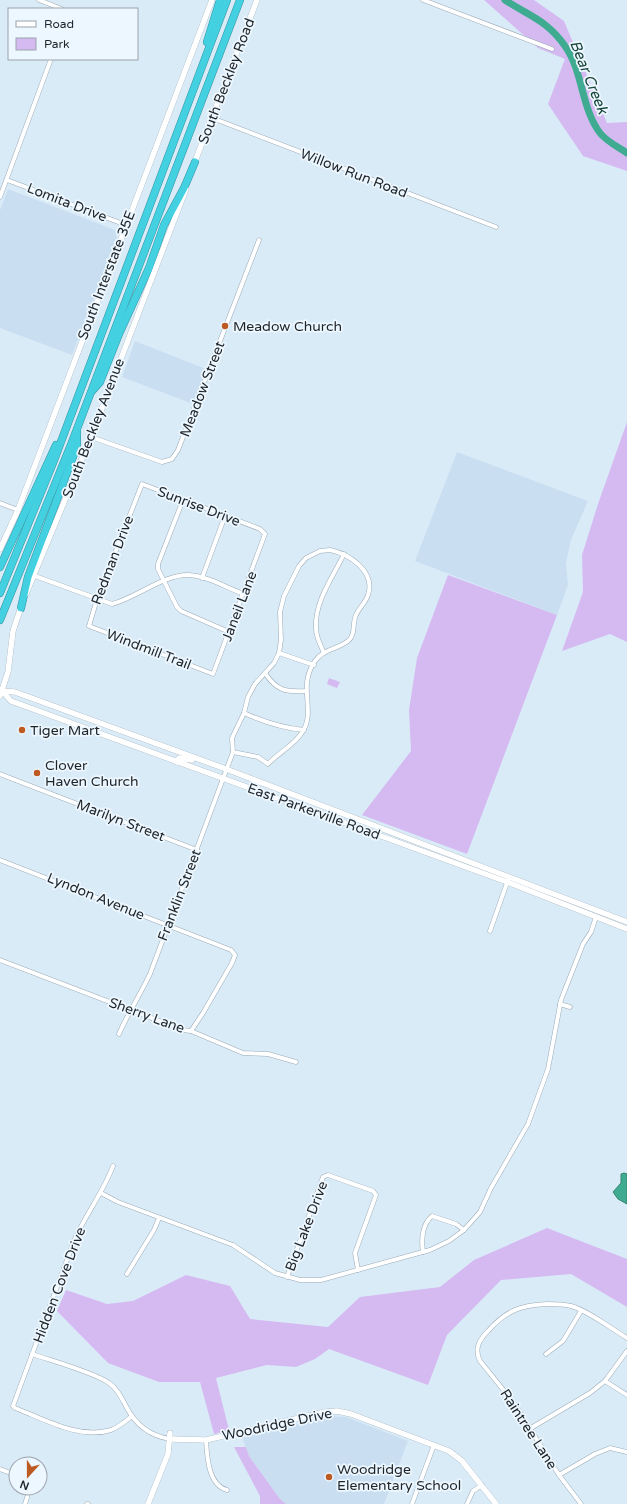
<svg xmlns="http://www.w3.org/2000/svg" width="627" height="1504" font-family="'Varela Round',sans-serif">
  <rect width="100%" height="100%" fill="#daebf8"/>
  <g fill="#c9dff1">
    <path d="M8,189l107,41 2,8 -45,117 -72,-27v-118z"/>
    <path d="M135,341l71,28 -13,35 -71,-27z"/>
    <path d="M457,452l131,49 -17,39 -5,23 2,22 -11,30 -142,-54z"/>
    <path d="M328,1416l18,1 62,24 -24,63h-98l-6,-5 -31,-43 -7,-19z"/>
  </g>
  <g fill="#d5baf2">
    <path d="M484,0h50l30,21 43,102 20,-1v49l-44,-15 -35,-52 17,-45 -27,-11z"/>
    <path d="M627,422v220l-17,-8 -48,17 21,-59 -1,-37 16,-51z"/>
    <path d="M448,575l109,40 -90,239 -105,-39 49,-64 -2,-41 8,-52z"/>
    <path d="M329,678l11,4 -3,6 -10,-4z"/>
    <path d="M547,1228l80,31v48l-56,-33 -70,6 -54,55 -19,50 -99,-36 -14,10 -19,8 -29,-2 -51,13 13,52 -15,4 -14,-52h-41l-51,-19 -51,-52 9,-21 41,14 26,-3 53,-26 44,11 20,33 78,8 32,-30 80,-10 34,-27z"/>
    <path d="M234,1447h12l3,9 31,43 6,5h-26v-8z"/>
  </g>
  <path fill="#3fac91" stroke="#358372" d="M624,1173l3,1v30l-9,-5 -5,-7 8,-9v-9z"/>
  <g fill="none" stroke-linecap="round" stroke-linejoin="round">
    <path stroke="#3fac91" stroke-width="7" d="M505,0c24,16 42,20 60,46 18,25 16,62 35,87 6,8 18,14 27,20"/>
    <defs>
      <g id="street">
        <path d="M39,0l23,9"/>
        <path d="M423,0l129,49"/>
        <path d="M212,118l284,109"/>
        <path d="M7,180l119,45"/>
        <path d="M0,197l51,-138"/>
        <path d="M91,437l71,25 10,-3 6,-9 81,-210"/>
        <path d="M142,484l118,45 5,5 -52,140 -124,-48 8,-27z"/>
        <path d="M183,500l-25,64v5l19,38 4,4 48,21"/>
        <path d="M0,503l18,7"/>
        <path d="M330,550c19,4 46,21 38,45 -2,7 -9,13 -12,20 -4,8 0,20 -8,26 -10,8 -25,8 -33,20 -18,26 1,48 -12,70 -8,14 -24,21 -35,33l-10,-7 -25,-5 -1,-14 12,-25 4,-16 7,-13 19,-21 5,-10 2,-13 -1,-28 4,-16 15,-30 7,-8 14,-7z"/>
        <path d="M35,576l77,28c24,-6 52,-30 77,-29 18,1 38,13 55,19"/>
        <path d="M202,578l23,-62"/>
        <path d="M279,653l35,12"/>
        <path d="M324,653c-3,-7 -8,-16 -8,-24 -2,-27 17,-52 28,-75"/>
        <path d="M265,673c12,18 20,19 41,18"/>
        <path d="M244,713c20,9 38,15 60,17"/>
        <path d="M0,774l197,76"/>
        <path d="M0,860l231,90 4,5 -3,8 -29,50 -12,18"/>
        <path d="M490,931l18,-51"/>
        <path d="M0,960l183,70 8,1 52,22 25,1 28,8"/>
        <path d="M560,1004l10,3"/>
        <path d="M119,1034c9,-21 21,-39 31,-60l83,-222"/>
        <path d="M113,1166c-10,27 -28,49 -39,75l-61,165 2,2c29,11 65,32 96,22 8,-3 15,-9 21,-14"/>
        <path d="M101,1193l17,9 115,43 42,28 25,7h21l109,-30 19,-9 15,-11 16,-18 11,-24 37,-64 20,-55 13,-69 22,-56 8,-12 5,-15"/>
        <path d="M423,1252c-2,-11 -1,-28 9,-36l24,8 8,6"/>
        <path d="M127,1274l27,-44 5,-12"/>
        <path d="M287,1277l36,-100 5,-2 45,16 3,4 -21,58 3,17"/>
        <path d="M32,1354c20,7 61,18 77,29 9,6 13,16 18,25 9,17 24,28 43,31"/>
        <path d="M546,1354l17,-13 18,-30"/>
        <path d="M605,1381l22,14"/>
        <path d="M531,1428l59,-35 15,-12 22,-30"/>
        <path d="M206,1440c1,16 2,45 21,50"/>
        <path d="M0,1469l16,6"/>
        <path d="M559,1475l36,-21 15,-6 17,4"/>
        <path d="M25,1504l5,-16"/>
        <path d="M87,1504h1"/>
        <path d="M412,1504l22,-59"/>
        <path d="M467,1504l6,-13 9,-6"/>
        <path d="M581,1504l-22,-29 -45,-72 -34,-42c-6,-12 -1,-21 8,-30 18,-20 32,-26 59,-27 8,0 16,0 24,2 18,5 39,22 56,32"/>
      </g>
      <g id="secondary">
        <path d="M194,164l63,-164"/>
        <path d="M0,549l18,-39 194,-510"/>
        <path d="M26,594l65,-157 95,-248"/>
        <path d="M0,691l15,1 211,77 401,153"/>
        <path d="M3,692l8,9 496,181 120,47"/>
        <path d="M0,696l8,-24 5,-41 9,-27"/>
        <path d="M177,762l2,-4 13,2"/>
        <path d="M170,1439l36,1 119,-28 12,-1 14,3 98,37 13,10 34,43"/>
        <path d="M148,1504l20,-50 2,-21"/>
      </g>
      <g id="highway">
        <path d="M207,42l13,-42"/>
        <path d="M92,391l8,-9 19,-48 30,-66 15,-43 20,-37 11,-26"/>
        <path d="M0,567l56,-122"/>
        <path d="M0,593l53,-130 174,-463"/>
        <path d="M21,608l7,-31 49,-131v-16"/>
        <path d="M0,620l72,-178 168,-442"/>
      </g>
    </defs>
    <use href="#street" stroke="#9babb7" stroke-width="5"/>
    <use href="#secondary" stroke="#9babb7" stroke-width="6"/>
    <use href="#highway" stroke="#3694a0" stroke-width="8"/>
    <use href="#street" stroke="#fff" stroke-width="4"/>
    <use href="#secondary" stroke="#fff" stroke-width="5.5"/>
    <use href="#highway" stroke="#43d0e0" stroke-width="7"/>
  </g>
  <g fill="#bd5a21" stroke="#edf7ff" stroke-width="1.5">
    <circle cx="225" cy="326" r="4"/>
    <circle cx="22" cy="730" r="4"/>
    <circle cx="37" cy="773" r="4"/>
    <circle cx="329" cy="1477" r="4"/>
  </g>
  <g text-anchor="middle" stroke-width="3.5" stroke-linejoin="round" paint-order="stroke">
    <g font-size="14" fill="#1e2428" stroke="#edf7ff">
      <text transform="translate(226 81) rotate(-69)" y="5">South Beckley Road</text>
      <text transform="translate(354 173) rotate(21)" y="5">Willow Run Road</text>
      <text transform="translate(67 202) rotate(21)" y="5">Lomita Drive</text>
      <text transform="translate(106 275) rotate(-69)" y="5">South Interstate 35E</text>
      <text transform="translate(202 389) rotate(-69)" y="5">Meadow Street</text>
      <text transform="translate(93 428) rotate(-69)" y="5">South Beckley Avenue</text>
      <text transform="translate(199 506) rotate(21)" y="5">Sunrise Drive</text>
      <text transform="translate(112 560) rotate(-69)" y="5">Redman Drive</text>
      <text transform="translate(239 606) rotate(-69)" y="5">Janeil Lane</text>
      <text transform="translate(149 649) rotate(21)" y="5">Windmill Trail</text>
      <text transform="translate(314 811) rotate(20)" y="5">East Parkerville Road</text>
      <text transform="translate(121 820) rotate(21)" y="5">Marilyn Street</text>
      <text transform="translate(179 895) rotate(-69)" y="5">Franklin Street</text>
      <text transform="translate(96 896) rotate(22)" y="5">Lyndon Avenue</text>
      <text transform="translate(147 1015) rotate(20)" y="5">Sherry Lane</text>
      <text transform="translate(306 1226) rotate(-69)" y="5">Big Lake Drive</text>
      <text transform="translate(59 1285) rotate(-69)" y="5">Hidden Cove Drive</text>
      <text transform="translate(277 1424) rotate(-12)" y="5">Woodridge Drive</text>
      <text transform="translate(529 1429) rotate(57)" y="5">Raintree Lane</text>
    </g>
    <g font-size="14" fill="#1e2428" stroke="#edf7ff" text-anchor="start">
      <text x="233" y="331">Meadow Church</text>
      <text x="30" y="735">Tiger Mart</text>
      <text x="45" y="770">Clover<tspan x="45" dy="16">Haven Church</tspan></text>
      <text x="337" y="1474">Woodridge<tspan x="337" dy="16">Elementary School</tspan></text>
    </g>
    <g font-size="15" font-style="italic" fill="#1a483c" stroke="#edf7ff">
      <text transform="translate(589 77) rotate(68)" y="5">Bear Creek</text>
    </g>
  </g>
  <rect x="8" y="8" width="130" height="52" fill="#edf7ff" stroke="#9aa3a9"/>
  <rect x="16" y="21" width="20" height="6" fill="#ffffff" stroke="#9aa3a9"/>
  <text x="44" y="28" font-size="12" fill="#1e2428">Road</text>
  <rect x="16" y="38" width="20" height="12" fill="#d5baf2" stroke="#9aa3a9"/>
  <text x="44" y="48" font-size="12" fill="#1e2428">Park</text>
  <g transform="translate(28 1476) rotate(201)"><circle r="19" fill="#edf7ff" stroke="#9aa3a9"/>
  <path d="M0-3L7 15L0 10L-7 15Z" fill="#bd5a21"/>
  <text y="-6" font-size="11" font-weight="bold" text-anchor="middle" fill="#1e2428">N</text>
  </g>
</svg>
